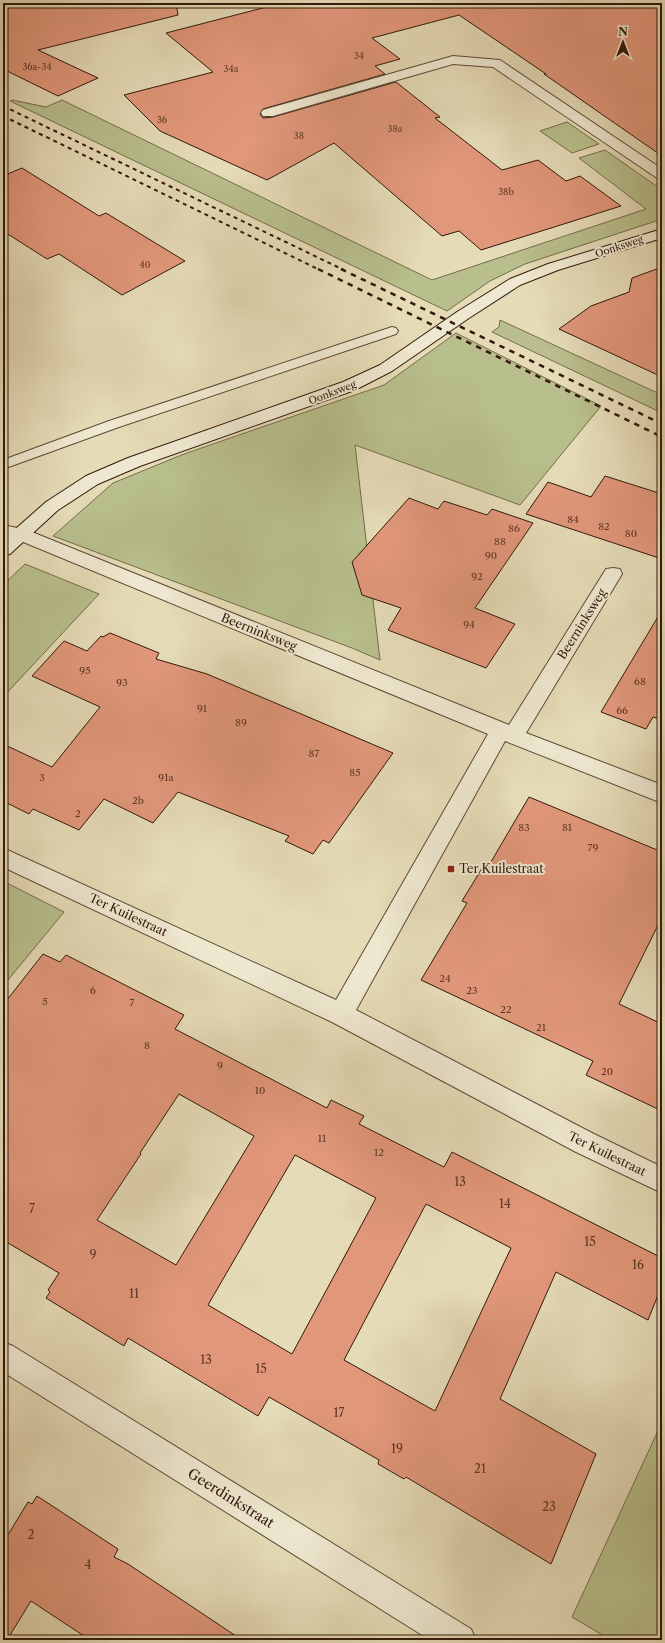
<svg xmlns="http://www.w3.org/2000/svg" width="665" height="1643" font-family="'Libre Caslon Text',serif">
  <rect width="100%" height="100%" fill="#e5dbb7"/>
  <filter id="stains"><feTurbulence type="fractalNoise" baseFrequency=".005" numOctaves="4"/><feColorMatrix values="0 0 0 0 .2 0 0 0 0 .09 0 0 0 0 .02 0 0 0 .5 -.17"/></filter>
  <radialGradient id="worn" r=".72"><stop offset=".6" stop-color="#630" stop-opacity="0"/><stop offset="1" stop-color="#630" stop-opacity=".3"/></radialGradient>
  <g fill="#b8bf8c" stroke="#756c4b">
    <path d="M12,100l34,7 16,-7 370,180 214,-71 -67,-51 26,-8 57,40v29l-137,45 -35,17 -43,30 -437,-210z"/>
    <path d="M567,122l32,22 -27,9 -32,-22z"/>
    <path d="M500,320l162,75v18l-170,-81 7,-5z"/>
    <path d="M456,333l145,73 -81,99 -165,-60 25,215 -28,-12 -299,-112 60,-53 71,-29 200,-69z"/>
    <path d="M25,564l74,30 -96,103v-112z"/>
    <path d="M3,881l61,31 -61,74z"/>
    <path d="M662,1422v218h-51l-39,-23z"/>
  </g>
  <g fill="#e1977a" stroke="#32180a" fill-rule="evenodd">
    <path d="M3,3h173l2,12 -140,35 60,28 -40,18 -55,-27z"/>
    <path d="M282,3h380v153l-118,-82h2l-87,-59 -87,23 28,21 -25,7 10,8 -122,35 -3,5 3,4 10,-1 123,-35 44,35 -5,1 67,52 36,-10 28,21 14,-5 41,30 -140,44 -22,-19 -17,5 -108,-93 -67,37 -107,-49 -36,-36 89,-23 -47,-39z"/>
    <path d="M22,168l77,48 7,-3 79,48 -63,34 -63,-41 -12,5 -44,-28v-55z"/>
    <path d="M662,267v110l-103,-48 32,-23 38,-14 3,-14z"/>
    <path d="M605,476l57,18v65l-136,-45 22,-32 43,15z"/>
    <path d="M409,498l29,11 6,-8 43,14 5,-6 41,14 -58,85 40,16 -29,44 -98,-38 13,-22 -39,-13 -10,-33z"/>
    <path d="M662,610v110l-9,-3 -7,12 -45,-17z"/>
    <path d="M110,633l49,20 -3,6 51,15 186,79 -64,90 -6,-3 -10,14 -28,-13 4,-5 -111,-44 -25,31 -49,-24 -25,31 -46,-21 -4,5 -26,-13v-57l49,23 48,-60 -68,-31 32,-35 23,10 14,-15 2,1z"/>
    <path d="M529,797l133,55v65l-43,87 43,20v87l-76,-36 7,-14 -172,-81 46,-77 -5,-2 22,-36 4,2z"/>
    <path d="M43,954l17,8 6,-7 118,60 -9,14 148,77 4,2 4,-8 33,16 -5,8 85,43 8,-15 210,106v27l-14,35 -92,-48 -56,127 96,55 -45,110 -145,-87 -2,2 -26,-15 1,-4 -110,-63 -11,19 -130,-78 -4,8 -78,-48 4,-6 -2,-2 11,-17 -56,-33v-235zM179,1094l75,42 -78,129 -79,-45 44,-66 -1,-1zM295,1155l81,43 -84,156 -84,-49zM426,1204l85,44 -76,163 -91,-51z"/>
    <path d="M37,1496l81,53 -4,8 14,7 114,76h-152l-59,-39 -24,39h-4v-97l25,-41 4,2z"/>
  </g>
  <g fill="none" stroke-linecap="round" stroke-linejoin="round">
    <defs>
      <path id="service" d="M392,327l4,1 2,3 -2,3 -277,93 -116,42v-9l106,-39z"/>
      <g id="minor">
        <path d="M453,56l47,4 162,109v10l-5,-1 -164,-111 -40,-3 -180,52h-10l-2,-3 2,-3z"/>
        <path d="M3,525l24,5 482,195 97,-156 7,-1 7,1 2,5 -96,159 136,52v18l-157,-62 -149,269 238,124 68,33v26l-86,-41 -244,-130 -329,-155v-19l333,152 152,-266 -472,-195 -13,-2z"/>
        <path d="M3,1342l10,4 458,283 5,11h-46l-427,-268z"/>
      </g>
      <path id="secondary" d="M662,229v9l-104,32 -38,15 -51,33 -77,53 -37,19 -215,76 -42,18 -40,26 -48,44 -7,2v-16l43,-38 40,-26 42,-18 215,-76 37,-17 77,-53 53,-33 38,-15z"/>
    </defs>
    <use href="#service" stroke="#5f4935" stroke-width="2"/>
    <use href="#minor" stroke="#5f4935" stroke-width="2"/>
    <use href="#secondary" stroke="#32180a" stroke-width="2"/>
    <use href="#service" fill="#eee8d0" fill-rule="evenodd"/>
    <use href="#minor" fill="#eee8d0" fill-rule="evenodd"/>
    <use href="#secondary" fill="#eee8d0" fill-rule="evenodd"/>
    <g stroke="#32180a" stroke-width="2" stroke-dasharray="4 4" stroke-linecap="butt">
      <path d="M3,106l341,164"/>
      <path d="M3,116l317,154"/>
    </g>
    <g stroke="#32180a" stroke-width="2.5" stroke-dasharray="5.5 5.5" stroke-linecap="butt">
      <path d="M318,269l344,168"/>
      <path d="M341,269l321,155"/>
    </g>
  </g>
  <rect fill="#8f2418" stroke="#eee8d0" stroke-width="1.5" x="447" y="865" width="8" height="8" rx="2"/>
  <g text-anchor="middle" stroke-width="4" stroke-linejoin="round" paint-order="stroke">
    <g font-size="9" fill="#5e3826">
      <text x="359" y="59">34</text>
      <text x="37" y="70">36a-34</text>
      <text x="231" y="72">34a</text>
      <text x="162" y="123">36</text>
      <text x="395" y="132">38a</text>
      <text x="299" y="139">38</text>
      <text x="506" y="195">38b</text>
      <text x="145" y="268">40</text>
    </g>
    <g font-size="10" fill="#32180a" stroke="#eee8d0">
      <text transform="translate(619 246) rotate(-18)" y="4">Oonksweg</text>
      <text transform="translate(332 392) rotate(-21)" y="4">Oonksweg</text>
    </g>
    <g font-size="10" fill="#5e3826">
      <text x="573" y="523">84</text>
      <text x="604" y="530">82</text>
      <text x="514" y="532">86</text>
      <text x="631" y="537">80</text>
      <text x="500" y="545">88</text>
      <text x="491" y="559">90</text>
      <text x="477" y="580">92</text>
      <text x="469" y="628">94</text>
      <text x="85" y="674">95</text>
      <text x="640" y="685">68</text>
      <text x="122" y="686">93</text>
      <text x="202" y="712">91</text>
      <text x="622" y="714">66</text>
      <text x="241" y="726">89</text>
      <text x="314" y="757">87</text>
      <text x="355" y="776">85</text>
      <text x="42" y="781">3</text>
      <text x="166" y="781">91a</text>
      <text x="138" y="804">2b</text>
      <text x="78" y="817">2</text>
      <text x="524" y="831">83</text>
      <text x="567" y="831">81</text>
      <text x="593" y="851">79</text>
      <text x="445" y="982">24</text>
      <text x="93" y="994">6</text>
      <text x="472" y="994">23</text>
      <text x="45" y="1005">5</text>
      <text x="132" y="1006">7</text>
      <text x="506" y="1013">22</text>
      <text x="541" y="1031">21</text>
      <text x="147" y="1049">8</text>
      <text x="220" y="1069">9</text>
      <text x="607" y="1075">20</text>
      <text x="260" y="1094">10</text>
      <text x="322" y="1142">11</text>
      <text x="379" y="1156">12</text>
    </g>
    <g font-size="12" fill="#32180a" stroke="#eee8d0">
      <text transform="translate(582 624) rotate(-58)" y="4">Beerninksweg</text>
      <text transform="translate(259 632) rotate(22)" y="4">Beerninksweg</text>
      <text transform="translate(128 915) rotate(25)" y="4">Ter Kuilestraat</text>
      <text transform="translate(607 1154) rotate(26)" y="4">Ter Kuilestraat</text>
    </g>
    <g font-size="12" fill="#32180a" stroke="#eee8d0" text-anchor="start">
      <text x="459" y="873">Ter Kuilestraat</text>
    </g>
    <g font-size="12" fill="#5e3826">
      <text x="460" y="1186">13</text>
      <text x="505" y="1208">14</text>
      <text x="32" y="1213">7</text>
      <text x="590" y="1246">15</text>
      <text x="93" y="1259">9</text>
      <text x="638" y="1269">16</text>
      <text x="134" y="1298">11</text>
      <text x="206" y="1364">13</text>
      <text x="261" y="1373">15</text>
      <text x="339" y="1417">17</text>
      <text x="397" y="1453">19</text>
      <text x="480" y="1473">21</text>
      <text x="549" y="1511">23</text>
      <text x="31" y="1539">2</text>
      <text x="88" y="1569">4</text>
    </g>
    <g font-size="14" fill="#32180a" stroke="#eee8d0">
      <text transform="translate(231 1498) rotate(32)" y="5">Geerdinkstraat</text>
    </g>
  </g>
  <rect width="665" height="1643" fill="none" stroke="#e5dbb7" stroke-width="16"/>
  <rect x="4" y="4" width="657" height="1635" fill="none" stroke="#32180a" stroke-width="2"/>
  <rect x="8" y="8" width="649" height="1627" fill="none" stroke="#32180a"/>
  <g transform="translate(623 42)" stroke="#eee8d0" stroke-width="3" paint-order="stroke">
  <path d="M0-3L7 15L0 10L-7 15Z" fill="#32180a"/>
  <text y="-6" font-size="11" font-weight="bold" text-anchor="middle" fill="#32180a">N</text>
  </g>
  <rect width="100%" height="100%" filter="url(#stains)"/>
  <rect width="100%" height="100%" fill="url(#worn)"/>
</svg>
